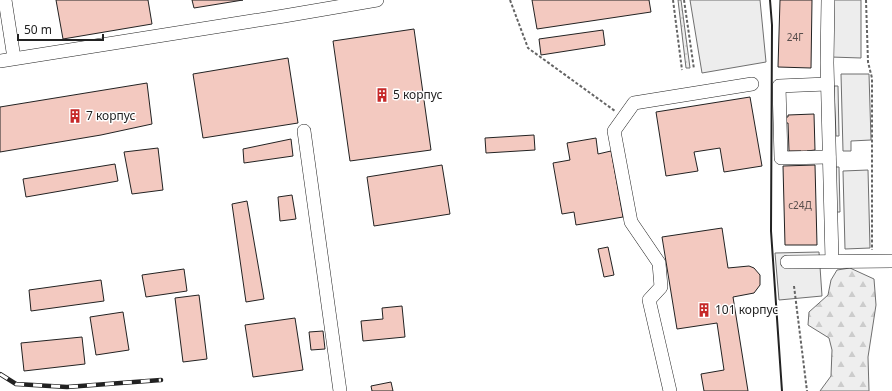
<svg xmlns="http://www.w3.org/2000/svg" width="892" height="391" font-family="'Noto Sans',sans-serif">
  <defs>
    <pattern id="grass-dots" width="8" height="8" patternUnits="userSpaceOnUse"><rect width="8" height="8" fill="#eee"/><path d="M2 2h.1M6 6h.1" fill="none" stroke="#ccc" stroke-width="1.8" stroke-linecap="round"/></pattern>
    <pattern id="forest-firs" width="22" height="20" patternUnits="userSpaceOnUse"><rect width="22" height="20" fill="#eee"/><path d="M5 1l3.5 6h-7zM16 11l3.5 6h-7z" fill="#ccc"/></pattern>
  </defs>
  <rect width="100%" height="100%" fill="#fff"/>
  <path fill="url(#grass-dots)" stroke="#6f6f6f" d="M678,0h3l9,68h-4z"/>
  <path fill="url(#forest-firs)" stroke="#6f6f6f" d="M850,268l24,11 2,26 -8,52 1,34h-49l11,-15 1,-26 -3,-12 -21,-13 1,-13 19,-17 3,-15 6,-10z"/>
  <g fill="#ededed" stroke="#6f6f6f">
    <path d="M690,0h70l6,62 -64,11z"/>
    <path d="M832,0h29v58l-30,-1z"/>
    <path d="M841,74h28l2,66 -20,1v10h-8z"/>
    <path d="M834,86h4l1,50h-3z"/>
    <path d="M835,167h4l1,45h-4z"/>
    <path d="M868,170l2,78 -25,1 -2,-78z"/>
    <path d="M819,252l3,44 -43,4 -4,-47z"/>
  </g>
  <g fill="#f3c9c0" stroke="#222">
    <path d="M56,0h92l4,24 -89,15z"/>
    <path d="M192,0h51l-49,8z"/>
    <path d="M532,0h117l2,12 -114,17z"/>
    <path d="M780,0h32l-1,68 -33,-1z"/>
    <path d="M414,29l17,121 -81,11 -17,-120z"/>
    <path d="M603,30l2,15 -64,10 -2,-16z"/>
    <path d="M288,58l10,65 -95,15 -10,-64z"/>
    <path d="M147,83l5,41 -51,11 -101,17v-45z"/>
    <path d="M750,97l12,69 -38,6 -4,-24 -26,4 4,19 -32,5 -10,-64z"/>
    <path d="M814,114l1,36 -8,1v2h-6v-2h-12l-1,-28h-2v-6h2v-2z"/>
    <path d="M534,135l1,15 -49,3 -1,-15z"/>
    <path d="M596,138l2,16 13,-3 12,66 -47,8 -2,-13 -12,2 -9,-51 17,-3 -3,-17z"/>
    <path d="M291,139l2,17 -49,7 -1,-14z"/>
    <path d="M158,148l5,42 -31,4 -8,-42z"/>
    <path d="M115,164l3,17 -92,16 -3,-18z"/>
    <path d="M442,165l8,49 -76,12 -7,-49z"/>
    <path d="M815,165l2,80h-32l-2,-79z"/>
    <path d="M292,195l4,24 -16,2 -2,-24z"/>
    <path d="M247,201l17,98 -18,3 -14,-98z"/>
    <path d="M722,228l6,40 21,-2 5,2 6,7v10l-6,8 -21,4 15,94h-44l-3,-17 23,-4 -7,-47 -40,6 -15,-92z"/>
    <path d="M608,247l6,28 -10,2 -6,-28z"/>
    <path d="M184,269l3,22 -41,6 -4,-22z"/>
    <path d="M101,280l3,21 -73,10 -2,-21z"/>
    <path d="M199,295l8,64 -24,3 -8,-64z"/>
    <path d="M402,306l3,31 -42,4 -2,-20 22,-2 -1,-11z"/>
    <path d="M123,312l6,38 -33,5 -6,-38z"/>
    <path d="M295,318l8,52 -50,7 -8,-52z"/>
    <path d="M323,331l2,18 -14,1 -2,-18z"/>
    <path d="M82,337l3,27 -61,7 -3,-28z"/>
    <path d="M391,382l2,9h-21l-1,-5z"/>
  </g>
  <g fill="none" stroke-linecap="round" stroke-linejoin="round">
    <defs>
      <g id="minor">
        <path d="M5,0l9,58"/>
        <path d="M828,0l-1,63 5,197"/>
        <path d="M0,61l284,-45 93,-16"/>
        <path d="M827,84l-48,2 2,72 48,-1"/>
        <path d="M304,131l36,260"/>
        <path d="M787,262l105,-1"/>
        <path d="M670,391l-21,-91 12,-13 -2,-24 -28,-41 -17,-91 20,-28 118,-19"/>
      </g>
    </defs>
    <use href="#minor" stroke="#222" stroke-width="14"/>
    <g stroke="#646464" stroke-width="2" stroke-dasharray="3 2" stroke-linecap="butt">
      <path d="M510,0l18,48 87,63"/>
      <path d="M673,0l9,70"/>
      <path d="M684,0l10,69"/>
      <path d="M866,0l2,62 4,16v172"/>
      <path d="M794,286l13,105"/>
    </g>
    <use href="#minor" stroke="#fff" stroke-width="13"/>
    <defs>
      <path id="rail" d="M0,374l16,10 51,3 94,-7"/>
    </defs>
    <use href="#rail" stroke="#222" stroke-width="4.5"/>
    <use href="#rail" stroke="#fff" stroke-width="3" stroke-dasharray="9" stroke-linecap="butt"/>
    <path stroke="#222" stroke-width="2" d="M770,0l2,25 -1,206 11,160"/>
  </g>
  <defs>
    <symbol id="building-bare" viewBox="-9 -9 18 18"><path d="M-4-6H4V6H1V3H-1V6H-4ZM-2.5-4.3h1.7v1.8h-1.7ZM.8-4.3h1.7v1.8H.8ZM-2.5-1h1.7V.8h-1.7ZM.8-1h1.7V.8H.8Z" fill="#c62828" stroke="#fff" stroke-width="2.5" paint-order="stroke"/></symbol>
  </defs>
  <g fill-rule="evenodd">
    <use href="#building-bare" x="372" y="85" width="20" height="20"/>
    <use href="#building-bare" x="65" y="106" width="20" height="20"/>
    <use href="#building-bare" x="694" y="300" width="20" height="20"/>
  </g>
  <g text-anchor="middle" stroke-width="3" stroke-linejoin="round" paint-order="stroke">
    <g font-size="10" fill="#564c4a">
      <text x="795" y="41">24Г</text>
      <text x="800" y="209">с24Д</text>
    </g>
    <g font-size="12" fill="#222" stroke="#fff" text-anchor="start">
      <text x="393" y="99">5 корпус</text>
      <text x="86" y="120">7 корпус</text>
      <text x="715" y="314">101 корпус</text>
    </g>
  </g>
  <path d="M18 34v6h85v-6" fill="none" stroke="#222222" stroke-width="2"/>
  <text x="24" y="34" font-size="12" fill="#222222" stroke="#ffffff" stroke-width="3" paint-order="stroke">50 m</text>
</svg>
